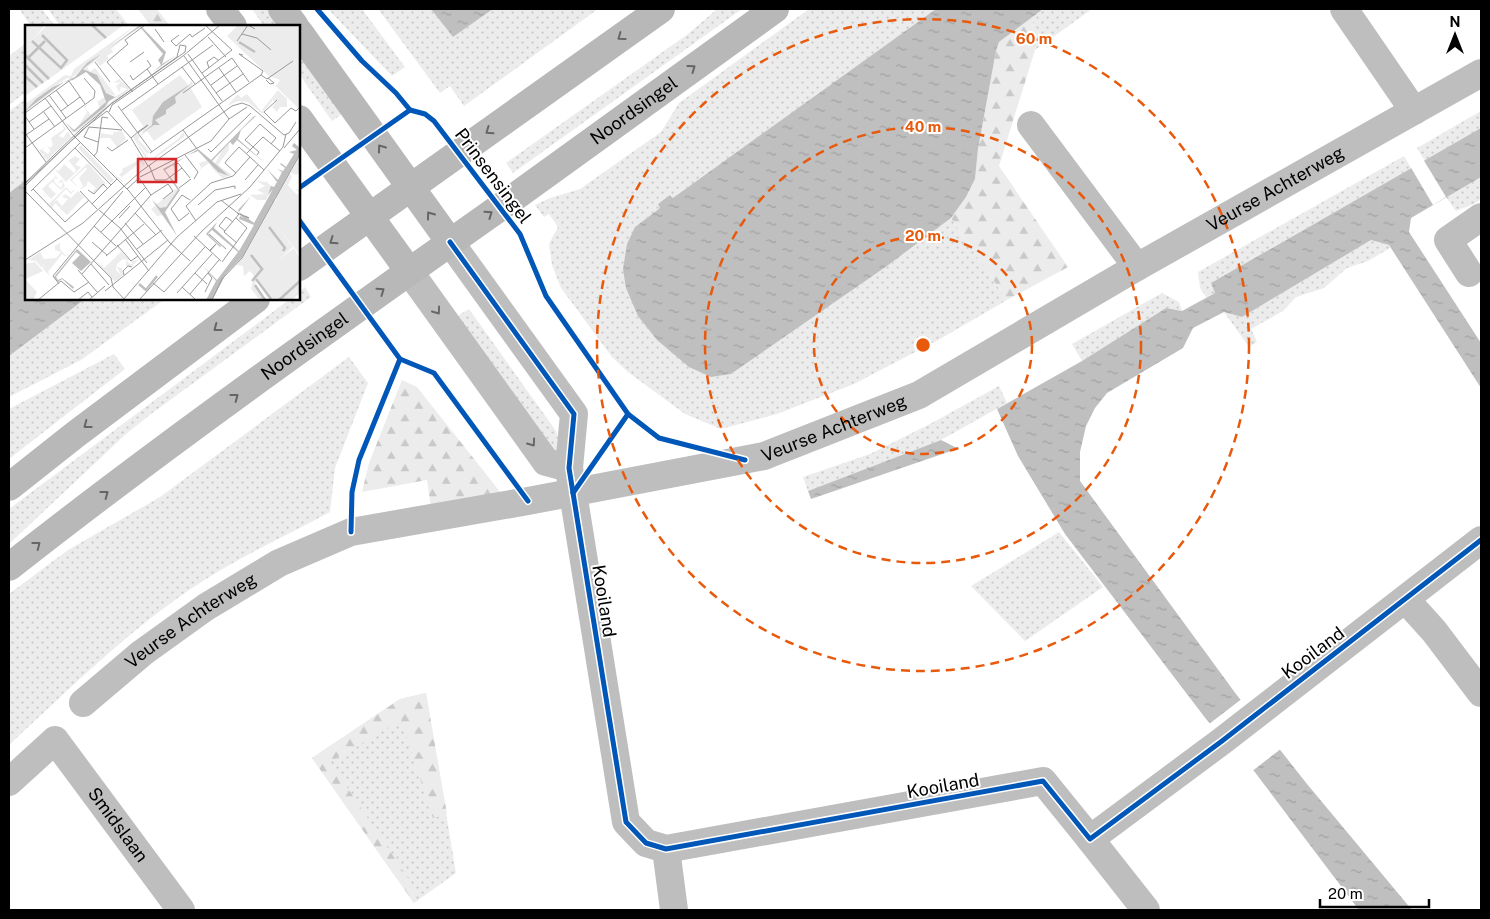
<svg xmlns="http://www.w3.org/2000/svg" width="1490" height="919" font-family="'Public Sans',sans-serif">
  <defs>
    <pattern id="grass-dots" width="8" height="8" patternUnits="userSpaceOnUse" patternTransform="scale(1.25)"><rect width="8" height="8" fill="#ececec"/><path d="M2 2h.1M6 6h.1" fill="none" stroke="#c9c9c9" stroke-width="1.8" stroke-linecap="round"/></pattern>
    <pattern id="forest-firs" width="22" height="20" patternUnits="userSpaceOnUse" patternTransform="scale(1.25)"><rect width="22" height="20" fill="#ececec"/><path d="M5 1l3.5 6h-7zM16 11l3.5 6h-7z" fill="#c9c9c9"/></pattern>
    <pattern id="water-ripples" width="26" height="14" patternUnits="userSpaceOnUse" patternTransform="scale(1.25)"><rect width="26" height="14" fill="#bfbfbf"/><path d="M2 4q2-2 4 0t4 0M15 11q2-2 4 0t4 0" fill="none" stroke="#a2a2a2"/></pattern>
  </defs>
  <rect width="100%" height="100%" fill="#fff"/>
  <g fill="url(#grass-dots)">
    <path d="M19,9h23l13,17h-24z"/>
    <path d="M48,9h68l13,17h-69z"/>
    <path d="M252,9h19l13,17h-20z"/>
    <path d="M328,9h34l43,58 -13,9z"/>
    <path d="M378,9h53l22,28 40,-28h105l-134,97 -14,-20 -10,7z"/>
    <path d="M717,9h25l-229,164 -7,-10 182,-129z"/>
    <path d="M809,9h127l-263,190 -2,-4 -13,9 2,4 -25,19 76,150 20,-3 156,-108 64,-48 56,82 -67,39 -86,45 -77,30 -56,15 -36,-15 -57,-42 -16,-15 -51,-69 -9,-23 -3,-21 9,-17 -9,-13 -5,3 -9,-12 15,-7 30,-9 81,-57 18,-29z"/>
    <path d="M1043,9h49l-57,41 -3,-33z"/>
    <path d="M26,43v49l-17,13v-49z"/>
    <path d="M299,47l46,65 -13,9 -33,-47z"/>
    <path d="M26,99v81l-17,13v-82z"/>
    <path d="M1481,111v18l-56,32 -8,-13z"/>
    <path d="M1404,156l7,12 -200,115 4,10 -9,4 -6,-9 -2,-16z"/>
    <path d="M1481,177v22l-7,5 -18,7 -10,-14z"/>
    <path d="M1371,240l18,5 1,3 -22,13 -21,7 -23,20 -28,9 -13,14 -32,18 6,13 -8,5 -25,-35 18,5z"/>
    <path d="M305,287l6,10 -160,117 -25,20 -117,110v-35l281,-210h9v-7z"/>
    <path d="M1162,293l17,9 3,9 -16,-3 -84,53 -10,-17z"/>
    <path d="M85,299h80l-84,61 -72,37v-41z"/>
    <path d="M469,309l87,122 5,17 -2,6 -8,-2 -97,-134z"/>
    <path d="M114,354l11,15 -116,90v-50z"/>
    <path d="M349,357l19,26 -33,85 -5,44c-41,22 -84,42 -124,67 -73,46 -134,108 -197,166v-151l59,-44 92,-53z"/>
    <path d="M999,386l8,17 -66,37 -133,51 -5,-14 67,-23 60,-30z"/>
    <path d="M1059,532l44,55 -78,54 -54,-55z"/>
    <path d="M426,693l30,180 -42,30 -102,-145 88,-59z"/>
  </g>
  <g fill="url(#forest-firs)">
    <path d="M138,9h19l13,17h-19z"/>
    <path d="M1032,17l3,33 -36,116 69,101 -61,33 -56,-82 15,-21 9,-18 3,-30 18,-98 3,-9z"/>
    <path d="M402,380l15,7 84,106 -70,15 -4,-28 -65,12 7,-29z"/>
    <path d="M426,693l21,121 -14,4 -32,-98 -71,42 86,128 -2,13 -102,-145 88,-59z"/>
  </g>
  <g fill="url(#water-ripples)">
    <path d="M431,9h62l-40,28z"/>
    <path d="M936,9h107l-44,33 -3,9 -18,98 -3,30 -9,18 -15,21 -64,48 -156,108 -20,3 -22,-10 -32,-27 -19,-24 -12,-28 -3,-19 4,-25 8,-17 25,-19 -2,-4 12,-9 3,3z"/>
    <path d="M1481,128v49l-70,41 -2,14 72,111v45l-92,-143 -18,-5 -129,77 -18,-5 -31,16 -10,20 -76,45 -12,15 -9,18 -6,26v29l156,213 71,90 105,126h-53l-105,-139 -48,-52 -141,-185 -47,-78 -21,-47 85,-48 84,-53 16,3 33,-18 -4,-10z"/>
    <path d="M26,180v119h59l-76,57v-163z"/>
    <path d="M941,440l16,8v1l-146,50 -3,-8z"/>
  </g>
  <g fill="#fff">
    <path d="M1423,159l23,38 -13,8 -23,-39z"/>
    <path d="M1243,698l39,50 -31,24 -42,-48z"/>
  </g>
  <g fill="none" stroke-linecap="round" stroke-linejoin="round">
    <g stroke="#bebebe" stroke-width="28">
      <path d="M1344,9l70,102"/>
      <path d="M1031,125l106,142"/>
      <path d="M450,242l124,172 -5,54 57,354 20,21 20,6 377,-68 47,58 132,-98 259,-201"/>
      <path d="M409,271l137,191 23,6"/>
      <path d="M1469,273l-21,-33 33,-23"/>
      <path d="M1406,600l28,31 47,62"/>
      <path id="s1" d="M83,703l59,-50 64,-46 73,-44 72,-31 177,-31 236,-45 155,-61 218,-128 344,-194"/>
      <path id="s2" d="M9,782l46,-42 126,170"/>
      <path d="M1090,839l56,71"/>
      <path d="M666,849l8,61"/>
    </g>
    <g stroke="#b8b8b8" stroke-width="28">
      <path d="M220,9l13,17"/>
      <path d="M282,9l13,17"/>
      <path d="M299,32l151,210"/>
      <path d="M299,119l110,152"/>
      <path d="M299,267l362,-258"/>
      <path d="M9,487l67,-53 180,-135"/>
      <path id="s3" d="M9,567c164,-129 336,-250 507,-371 86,-62 172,-125 259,-187"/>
    </g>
    <defs>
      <g id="cycleway">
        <path d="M317,9l45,52 34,32 14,17 15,4 9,7 86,113 26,62 82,118 31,24 86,22"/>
        <path d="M299,188l111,-78"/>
        <path d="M299,220l101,139 34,14 94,128"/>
        <path d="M450,242l124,172 -5,54 57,354 20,21 20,6 377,-68 47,58 132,-98 259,-201"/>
        <path d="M573,493l55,-79"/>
        <path d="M351,532l1,-40 7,-32 41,-101"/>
      </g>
    </defs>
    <use href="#cycleway" stroke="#fff" stroke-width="8"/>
    <use href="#cycleway" stroke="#0057b8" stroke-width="5"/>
  </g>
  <defs><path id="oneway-chevron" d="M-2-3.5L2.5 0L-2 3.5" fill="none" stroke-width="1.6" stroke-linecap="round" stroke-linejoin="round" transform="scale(1.25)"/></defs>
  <g stroke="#656565">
    <use href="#oneway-chevron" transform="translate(621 37) rotate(144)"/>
    <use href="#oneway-chevron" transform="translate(692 68) rotate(-36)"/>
    <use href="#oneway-chevron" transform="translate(489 131) rotate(145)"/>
    <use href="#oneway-chevron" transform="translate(381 148) rotate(-126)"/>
    <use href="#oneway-chevron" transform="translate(489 214) rotate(-35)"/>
    <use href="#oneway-chevron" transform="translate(430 215) rotate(-126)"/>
    <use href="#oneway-chevron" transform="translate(333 241) rotate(145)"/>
    <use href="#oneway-chevron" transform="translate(381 291) rotate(-35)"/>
    <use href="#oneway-chevron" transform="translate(217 328) rotate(143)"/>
    <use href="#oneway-chevron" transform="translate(235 397) rotate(-37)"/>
    <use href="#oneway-chevron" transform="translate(87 425) rotate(143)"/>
    <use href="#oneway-chevron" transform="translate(105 494) rotate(-37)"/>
    <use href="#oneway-chevron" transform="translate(37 545) rotate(-38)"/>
  </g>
  <g stroke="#686868">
    <use href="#oneway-chevron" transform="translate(437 311) rotate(54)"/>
    <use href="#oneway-chevron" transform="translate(532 443) rotate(54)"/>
  </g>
  <g fill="none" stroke="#e8590c" stroke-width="2.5" stroke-dasharray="9 6">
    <circle cx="923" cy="345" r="109"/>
    <circle cx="923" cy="345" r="218"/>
    <circle cx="923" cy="345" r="326"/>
  </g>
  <g text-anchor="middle" stroke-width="4" stroke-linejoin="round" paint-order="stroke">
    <g font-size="18" fill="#000" stroke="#fff">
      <text dy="6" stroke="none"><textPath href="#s3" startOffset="774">Noordsingel</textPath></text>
      <text transform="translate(493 176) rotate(53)" y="6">Prinsensingel</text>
      <text dy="6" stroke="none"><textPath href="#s1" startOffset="1318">Veurse Achterweg</textPath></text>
      <text dy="6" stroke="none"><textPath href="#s3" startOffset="369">Noordsingel</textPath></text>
      <text dy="6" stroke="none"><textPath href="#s1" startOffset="815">Veurse Achterweg</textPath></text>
      <text transform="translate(604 601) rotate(81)" y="6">Kooiland</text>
      <text dy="6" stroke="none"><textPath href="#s1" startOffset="136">Veurse Achterweg</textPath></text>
      <text transform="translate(1313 653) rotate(-37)" y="6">Kooiland</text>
      <text transform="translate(943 786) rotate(-10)" y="6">Kooiland</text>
      <text dy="6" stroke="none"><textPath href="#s2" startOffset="168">Smidslaan</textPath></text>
    </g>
  </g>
  <g transform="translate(25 25)">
    <rect width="275" height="275" fill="#fff"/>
    <path d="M0,0h20l-12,14 14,-14h77l-99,71zM111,0l-30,25 30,-21 -25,20 2,3 -6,4 2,3 -9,7 -4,-5 -9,6 3,5 5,-4 21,28 -10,-3 -9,-16 -14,-9 -12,11 -4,-1 -31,21 -9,10 41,-29 -43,32v-8l40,-29 6,1 3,-7zM213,0h62v85l-24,-24 4,-6 -11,-4 -42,-40zM155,50l9,11 2,-5 2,3 -3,3 12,20 -48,34 -7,-10 -6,5 3,-9 -12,-17zM94,54l9,8 1,3 -53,42h-4l-3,-5 5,5 53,-43 -6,-2 -2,5 -3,-6 5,-4 -7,1zM253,65l9,9v8h-7l-3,5 -5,-5 4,-5 -3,-2 -8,10h-3zM70,70l2,7 9,-6 -1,9 -28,23 10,-16 -3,-5 4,-3 -3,4 6,7 9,-6zM37,99l4,5 -7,7 4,2 5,-7 3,6 -24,23 -4,-4 2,-3 -3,2 -7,-11 4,7 7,-5 -4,4 6,4 2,-3 -3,-6 3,3 3,-3 -2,-7 13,-9zM97,106l4,8 -9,8 -7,-9h-10l1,-5 12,2v-3zM158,107l2,4 -35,26 -4,-3 -13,-22 4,-3 3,3 -2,2 12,13 -3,2 -13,-16 16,22 29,-22zM204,118v7l-11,15 14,10 -10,3 -9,-9 -4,-6 -11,8 3,-3 -2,-5 9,-3 10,12 11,4 -15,-11 8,-14 -10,10zM56,120l33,35 -3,3 -33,-35zM111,127l9,12 -23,18 -13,-12 14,11 20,-16 -2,-3 -19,15 -3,-2 4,-4 -1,-2 17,-9zM275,129v19l-4,2 -7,-3 3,5 -4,8 9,10 2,-3 -3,-3h4v66l-32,-40 25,32 -16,14 17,-13 6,10v23l-21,19h-10l2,-2 -15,-19 -1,8 12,13h-7l-9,-11 3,-13 -4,-5 -6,5 -1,-10 -6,-1 36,-66 3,2v-6l13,-24zM50,131l5,3 -5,6 6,2 -15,15 -5,-6 5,-8 -5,8 -6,-6 4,1 5,-7 10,9 2,-3 -7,-9 -4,2zM63,138l18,21 -12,9h-3l5,-5 -8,-7 -2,5 -7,4 4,-4 -4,-8 8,-9 -1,-2 -14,13 6,8 -8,-8zM31,151l2,3 -4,-1v4l7,6 2,-6 -5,1 4,-4 3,7 -4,4 -9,-8 -4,4 8,8 -5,5 -9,-10zM41,162l5,5 5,-3 -5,5 -5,-5 -12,13 3,-2 5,6 6,-7 -6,-2 3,-3 6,4 7,-7 6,6 -17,18 -12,-12 -3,5 -3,-4zM152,163l1,4 -16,19 1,4 -6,1 -6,-7 5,-4 -4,-6 5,5zM92,222l14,15 8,-3 -7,7h-6v-6l4,4h3l-5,-4 -5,-1 -6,5 -1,6 5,5 -4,-8 5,1 1,7 -8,7 -20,-21 9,7 17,-16z" fill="#ececec"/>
    <path d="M30,0h29l17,16 -48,35 -14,-13 8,-8 13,13 7,-6 -8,-10 10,-11zM224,24l17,16 3,-3 10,7 -6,5 -26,-22zM258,53l8,17 6,-2 3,7 -8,-3 -5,-5 1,6 -12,-12zM213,69l3,4 6,-4 14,17 4,-1 -2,4 11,10 -26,-22 -10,-1 -11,5zM232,156l10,1 5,5 -6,13h-9l-7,-5 15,-1 -8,-4 8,-4zM35,218v6l7,8 -5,-3 -14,18 3,5 -8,-8 1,-6 -2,5 -6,-7 -8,-1 12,-8 4,7 12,-1 5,-6 -6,-2v-4zM275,256v12l-8,7h-13z" fill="#ececec"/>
    <path d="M10,237l8,9 -17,8 -1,-15zM0,254l12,13h4h-4l-4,8h-8z" fill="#ececec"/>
    <path d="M115,0l26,27 -4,12 15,-9 -24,17 8,-7 -3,-5 5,-6 -23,-27 -34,23zM76,29l-18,15 14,6 9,18 9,4 13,-7 -19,11 -4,6 -31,25 -9,-10 9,8 32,-28 -6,-17 -14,-13 -13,8 -9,2 -39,29 11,-12 17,-12 22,-10 12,-14zM167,58l-17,14 1,6 -10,7v4l-11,6 5,5h-6l-13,9 11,-9 1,-9 10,-14zM232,90l-16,15 -3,9 28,25 -29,-24 -4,5 -3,-3 -18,19 17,15 -11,-4 -20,-21 -10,4 10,-6 13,11 42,-43zM269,118l6,5v5l-58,104 -16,17 -14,26h-6l10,-19 -13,-15 14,14 21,-28 -26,-22 -4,4 13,12 -7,8 6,-7 -14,-13 11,-12 -3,6 25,23 15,-26 -15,-6 1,-3 5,3 -4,-3 -3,-6 13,-14 -12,16 15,11 19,-34 -5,6 3,-9 3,1 3,-5 -10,-13 11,11 4,-8 -5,-3 6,2 2,-3 -5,-4 1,-1 5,4 8,-13 -5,-2 8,-2 -5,-4zM160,132l-11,8 3,6 -4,-6 -8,5 15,20 -15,22 12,24 -25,-36 8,8 6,-1 12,-17 -15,-21zM52,224l14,13 -10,9 -9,-8 8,-8 -4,-3 -20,25 2,3 4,-2 12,9 -1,2 -11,-10 -4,3 -4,-5z" fill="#bfbfbf"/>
    <path fill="none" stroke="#bfbfbf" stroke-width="2.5" d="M67,0l14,13M7,16l29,27 6,-8 -25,-25M214,17l16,10M0,30l24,24M4,32l16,-16M0,40l18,18M0,51l12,11M244,202l16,21 -2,3M226,230l11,14M231,254l15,20M227,256l11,-13M114,259l7,6 11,-14M230,260l10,15M254,275l21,-19"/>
    <path fill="none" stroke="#999" stroke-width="1" d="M130,4l9,13M217,9l15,4 14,12M154,10l-8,6 5,5 14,-12 2,3 13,-9M183,12l18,20M212,16l11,-16 7,4M163,29l34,47M218,30l-4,-1 24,17 -2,4M159,31l45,63M70,37l15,20M105,37l14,-10M157,42l13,17M184,43l-2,-6 7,-5 5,4M194,43l17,24M122,44l11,15M177,48l30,-23 -27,-25M105,50l3,5 18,-14 -4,-6M236,50l6,4 26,-18M241,55l4,4 4,-1 -6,-5M186,60l26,-19M31,65l12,16M108,67l-26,-30 21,-18 -3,-4 20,-15M158,68l49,-35 17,24M191,68l27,-19M24,70l17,23M20,73l28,37 56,56 40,51 21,19M252,75l-13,12 11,11 16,-15 5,3 4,-4M93,81l34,46M97,85l91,-65M18,86l12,16M36,86l19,-14M84,87l3,-7 71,-49 37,-31M0,88l44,-32 16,23M0,91l9,13M4,97l22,-16M158,105l14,19M0,108l21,29M1,110l23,-16M106,113l8,-7 9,-6 -10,8M73,117l-14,-5 5,-10 33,3M82,122l5,4 16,-11M0,123l69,-50 1,-7 -11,-13M50,123l36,37M259,123l16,-19M183,124l3,3 40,-39M125,128l111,-78M221,129l17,-17 17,14M160,130l13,17 -4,7M232,130l2,-3 -14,-12 15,-16 16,14 -5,6M69,131l3,-4 5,-35 6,1M124,140l6,15h11l16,-12M150,141l3,-3 12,15M211,148l-11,-10 2,-3 12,-13 11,10M115,152l71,-36 18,-22 18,-12M220,155l13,-15M0,158l57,-55 29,-24 66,-47 3,-12 6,1 -1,6 -74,52 -86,80M0,161l57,-56 25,-19 24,27 17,28M154,163l12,-9M8,164l32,33 24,-22M102,164l12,-11 12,17M63,165l6,4 9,-10 5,5M0,166l86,87 2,9 12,13M6,166l50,-49M55,166l17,18M138,174l10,-8 -5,-7M197,176l17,13 -15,18 13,11M67,179l25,-25M173,180l17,-15 20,-4v3M74,185l21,18 27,35M110,188l21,22M164,188l-10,8 -8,-12 11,-14 8,5M212,188l12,5 -4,-2M94,193l11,-12M171,196l-10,-15 25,-23 22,-7 17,-19 14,13M100,198l18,21M69,201l22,20M200,206l-6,-5 7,-9 7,5M76,207l45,-45M184,209l17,15M169,211l27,25M100,214l24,32M67,217l15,13M92,220l14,16 7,-5M112,224l25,-19M184,226l7,-7 -6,7M81,231l38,-32M0,235l58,-37 57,-51 92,-66 10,-3 8,3 34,29 5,-2 7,-11M197,237l25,-34 -11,-10M66,239l18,21M53,245l20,23M170,248l12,11M57,249l69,-79 17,-11M99,250l-1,-4 5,-5 4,1M128,258l11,9 41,-45M34,259l-6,-8 70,-85M157,262l14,13M80,266l63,-51M180,267l7,-14 -4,-5M152,268l35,-39M165,269l29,-34M13,275l23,-19 13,11 15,-10M53,275l10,-8 4,5M64,275l16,-14M98,275l54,-63 40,-35 24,-8M114,275l63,-69 48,-44 33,-40 3,-13M187,275l10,-21 20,-21 58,-104"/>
    <path fill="#d62828" fill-opacity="0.15" stroke="#d62828" stroke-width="2.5" d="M113,134h38v23h-38z"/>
    <rect width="275" height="275" fill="none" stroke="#000" stroke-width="2.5"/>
  </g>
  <circle cx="923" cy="345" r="8" fill="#e8590c" stroke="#fff" stroke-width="2.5"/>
  <g font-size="15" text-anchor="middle" font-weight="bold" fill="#e8590c" stroke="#fff" stroke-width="4" stroke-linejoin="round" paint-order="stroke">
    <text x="1034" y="44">60 m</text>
    <text x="923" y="132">40 m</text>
    <text x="923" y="241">20 m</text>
  </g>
  <rect width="1490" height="919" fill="none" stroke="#000000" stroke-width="20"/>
  <g transform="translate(1455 35)" stroke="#ffffff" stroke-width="4" paint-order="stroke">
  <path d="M0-4L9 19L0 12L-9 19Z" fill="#000000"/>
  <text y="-8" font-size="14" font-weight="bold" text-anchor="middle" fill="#000000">N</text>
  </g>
  <path d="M1320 899v8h109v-8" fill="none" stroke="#000000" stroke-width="2.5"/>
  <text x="1328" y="899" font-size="15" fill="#000000" stroke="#ffffff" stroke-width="4" paint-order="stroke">20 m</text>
</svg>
